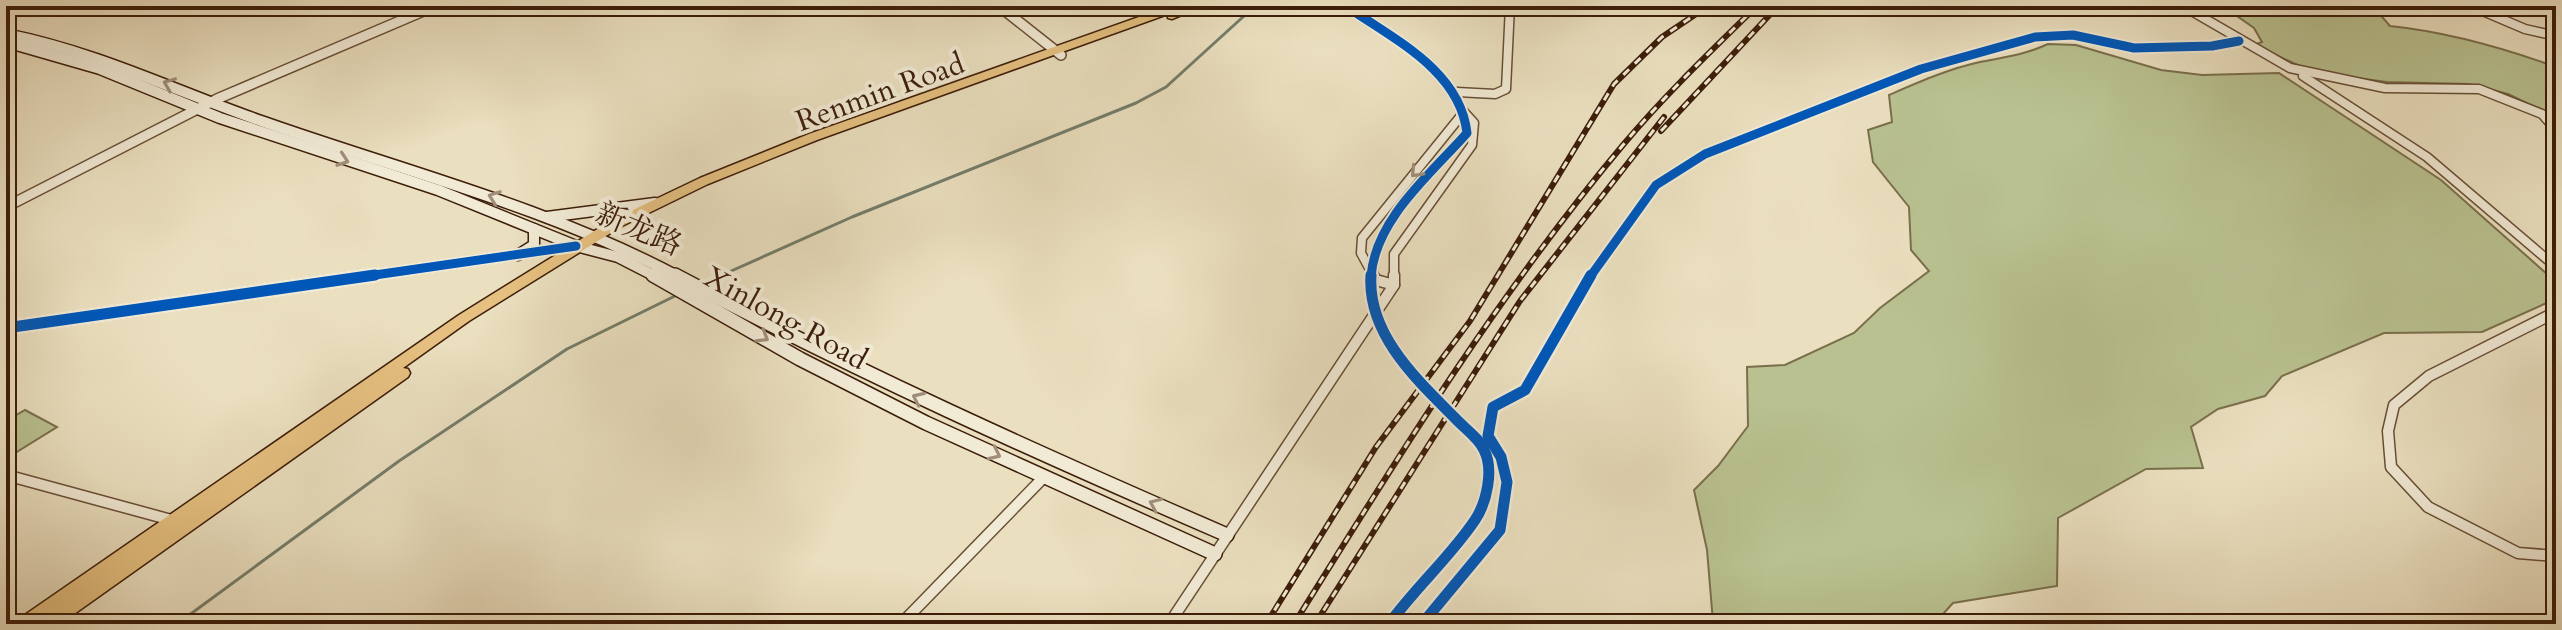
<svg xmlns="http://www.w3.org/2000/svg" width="2562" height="630" font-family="Cardo,'Noto Serif SC',serif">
  <rect width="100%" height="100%" fill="#eadfbf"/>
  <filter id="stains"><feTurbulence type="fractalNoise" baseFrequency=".0025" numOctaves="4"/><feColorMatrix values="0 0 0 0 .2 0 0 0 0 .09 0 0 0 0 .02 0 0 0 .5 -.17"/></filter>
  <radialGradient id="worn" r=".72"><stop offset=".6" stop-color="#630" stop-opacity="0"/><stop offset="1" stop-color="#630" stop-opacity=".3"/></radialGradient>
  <g fill="#b9c190" stroke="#7a6f4c" stroke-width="2">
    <path d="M2234,6h130l13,5 13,15c58,6 111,21 166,41v50l-48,-23 -39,-10 -82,-2 -45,-6 -40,-9 -48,-22 8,-3 -8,-14 -20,-14z"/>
    <path d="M2048,44l28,1 85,25 41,5 77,-2 162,107 115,102v12l-5,7 -69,31 -98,1 -102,43 -17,20 -47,13 -27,18 12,41 -57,1 -88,49 -1,68 -104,17 -19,21h-278l-2,-7 59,5 -6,-72 -13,-60 24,-24 30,-40 -1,-59 38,-2 69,-32 26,-25 49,-37 -18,-21 -2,-43 -36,-45 -5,-32 24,-8 -3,-27c30,-13 59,-26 91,-33 25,-5 44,-7 68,-18z"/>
    <path d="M25,410l32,17 -50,31 -1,-37z"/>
  </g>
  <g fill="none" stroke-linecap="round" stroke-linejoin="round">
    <g stroke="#747d6a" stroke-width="3">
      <path d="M702,284l150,-67 284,-114 30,-16 89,-81"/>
      <path d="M177,624l222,-163 168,-112 110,-54"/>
    </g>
    <defs>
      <g id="minor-far1">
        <path d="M2183,6l107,62 95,20 94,1 63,25 14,16"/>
        <path d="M2471,6l54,23 31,7"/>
        <path d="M2303,76l124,81 129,110"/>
        <path d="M1457,92l38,2 11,-5 4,-83"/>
        <path d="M1374,277l-13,-24 1,-15 102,-126 10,11 -2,22 -78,109v23"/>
        <path d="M1590,277l66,-92 49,-31 216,-85 114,-32 38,-2 61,13 78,-2 27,-5"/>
      </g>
      <g id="minor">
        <path d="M1373,275l3,5 18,5v-10"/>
        <path d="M2556,312l-127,64 -35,29 -6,26 3,36 37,40 90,46 38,3"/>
        <path d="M6,475l169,46"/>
        <path d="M901,624l143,-147"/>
        <path d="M1169,624l225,-339"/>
        <path d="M1422,624l78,-94 7,-48 -6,-25 -13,-21 5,-29 32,-17 66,-115"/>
      </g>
      <g id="tertiary-far1">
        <path d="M999,6l62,49"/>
        <path d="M1346,6c47,33 114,64 121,127"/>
        <path d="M6,207l211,-108 218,-93"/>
        <path d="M361,277l215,-31"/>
      </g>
      <path id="tertiary" d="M6,328l369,-53"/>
      <g id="secondary-far1">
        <path d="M6,34c94,19 169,57 258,88 139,49 284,85 415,155"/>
        <path d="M6,42l94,27 120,49 218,72 138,56 42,11 39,20"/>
        <path d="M547,217l108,-14"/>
        <path d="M518,255l16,-10v-16"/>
      </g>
      <g id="secondary">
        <path d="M653,275l147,84 126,64 289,131"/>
        <path d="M675,275c180,96 365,179 552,260"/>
      </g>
      <path id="primary" d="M1170,6h33l-31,13 -4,-1v-4l-351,126 -109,44 -86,42 -153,95 -66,47 5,1 2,4 -2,4 -348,247h-44l3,-5 440,-304 153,-95 88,-42 109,-44z"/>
    </defs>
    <use href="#minor-far1" stroke="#684e36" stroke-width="11"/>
    <use href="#minor" stroke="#684e36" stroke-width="13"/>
    <use href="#tertiary-far1" stroke="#684e36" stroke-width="12"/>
    <use href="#tertiary" stroke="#684e36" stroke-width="15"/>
    <use href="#secondary-far1" stroke="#3c1d09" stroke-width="13"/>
    <use href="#secondary" stroke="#3c1d09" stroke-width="16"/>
    <use href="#primary" stroke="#3c1d09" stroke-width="3"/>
    <use href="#minor-far1" stroke="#f1ead5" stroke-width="8"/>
    <use href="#minor" stroke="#f1ead5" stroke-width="10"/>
    <use href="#tertiary-far1" stroke="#f1ead5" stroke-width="9"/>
    <use href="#tertiary" stroke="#f1ead5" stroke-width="12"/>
    <use href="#secondary-far1" stroke="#f1ead5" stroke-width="10"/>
    <use href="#secondary" stroke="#f1ead5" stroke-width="13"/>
    <use href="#primary" fill="#e5c080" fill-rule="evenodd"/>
    <defs>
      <g id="rail">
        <path d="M1661,131l117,-125"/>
        <path d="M1266,624l110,-177 94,-126 144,-237 48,-47 46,-31"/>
        <path d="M1294,624c102,-164 204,-330 329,-479 41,-49 88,-94 134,-139"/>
        <path d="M1315,624l205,-323 144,-184"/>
      </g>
    </defs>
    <use href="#rail" stroke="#3c1d09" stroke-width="6"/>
    <use href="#rail" stroke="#f1ead5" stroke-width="3" stroke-dasharray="8" stroke-linecap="butt"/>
    <defs>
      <path id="tertiary-bridge-far1" d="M1371,277c4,-58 60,-103 96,-144"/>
      <path id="tertiary-bridge" d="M1371,275c-4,59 46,105 84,143 9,10 24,20 29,32 10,19 3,52 -9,70 -24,36 -60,68 -86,104"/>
    </defs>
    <use href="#tertiary-bridge-far1" stroke="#684e36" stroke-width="12" stroke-linecap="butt"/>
    <use href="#tertiary-bridge" stroke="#684e36" stroke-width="15" stroke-linecap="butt"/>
    <use href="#tertiary-bridge-far1" stroke="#f1ead5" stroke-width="9"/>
    <use href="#tertiary-bridge" stroke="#f1ead5" stroke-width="12"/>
    <defs>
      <g id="cycleway-far1">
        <path d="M1346,6c47,33 114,64 121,127 -36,41 -92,86 -96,144"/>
        <path d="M361,277l215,-31"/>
        <path d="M1590,277l66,-92 49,-31 216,-85 114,-32 38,-2 61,13 78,-2 27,-5"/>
      </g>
      <g id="cycleway">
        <path d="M1371,275c-4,59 46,105 84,143 9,10 24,20 29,32 10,19 3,52 -9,70 -24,36 -60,68 -86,104"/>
        <path d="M6,328l369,-53"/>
        <path d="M1422,624l78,-94 7,-48 -6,-25 -13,-21 5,-29 32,-17 66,-115"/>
      </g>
    </defs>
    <use href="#cycleway-far1" stroke="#f1ead5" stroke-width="13"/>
    <use href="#cycleway" stroke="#f1ead5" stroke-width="16"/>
    <use href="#cycleway-far1" stroke="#0057b8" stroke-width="9"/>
    <use href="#cycleway" stroke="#0057b8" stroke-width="11"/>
  </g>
  <defs><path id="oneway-chevron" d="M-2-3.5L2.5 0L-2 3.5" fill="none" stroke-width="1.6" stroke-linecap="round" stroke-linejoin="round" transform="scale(2)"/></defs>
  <g stroke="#a08e79">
    <use href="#oneway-chevron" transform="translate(169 84) rotate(-158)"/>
    <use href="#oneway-chevron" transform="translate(343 160) rotate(19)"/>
    <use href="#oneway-chevron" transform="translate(1416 172) rotate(133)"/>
    <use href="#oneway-chevron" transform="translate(494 197) rotate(-160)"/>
    <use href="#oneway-chevron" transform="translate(763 337) rotate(31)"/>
    <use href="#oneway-chevron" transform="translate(918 398) rotate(-155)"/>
    <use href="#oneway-chevron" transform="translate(995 454) rotate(25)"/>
    <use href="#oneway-chevron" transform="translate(1155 504) rotate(-156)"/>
  </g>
  <g text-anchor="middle" stroke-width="8" stroke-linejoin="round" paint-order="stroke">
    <g font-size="30" fill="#3c1d09" stroke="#f1ead5">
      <text transform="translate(880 92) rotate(-20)" y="10">Renmin Road</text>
      <text transform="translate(639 229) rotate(23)" y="10">新龙路</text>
      <text transform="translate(786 318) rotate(29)" y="10">Xinlong Road</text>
    </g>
  </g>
  <rect width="2562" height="630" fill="none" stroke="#eadfbf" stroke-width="32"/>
  <rect x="8" y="8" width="2546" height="614" fill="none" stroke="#3c1d09" stroke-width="4"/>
  <rect x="16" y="16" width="2530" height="598" fill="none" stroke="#3c1d09" stroke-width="2"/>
  <rect width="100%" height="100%" filter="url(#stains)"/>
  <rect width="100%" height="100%" fill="url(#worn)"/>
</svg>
